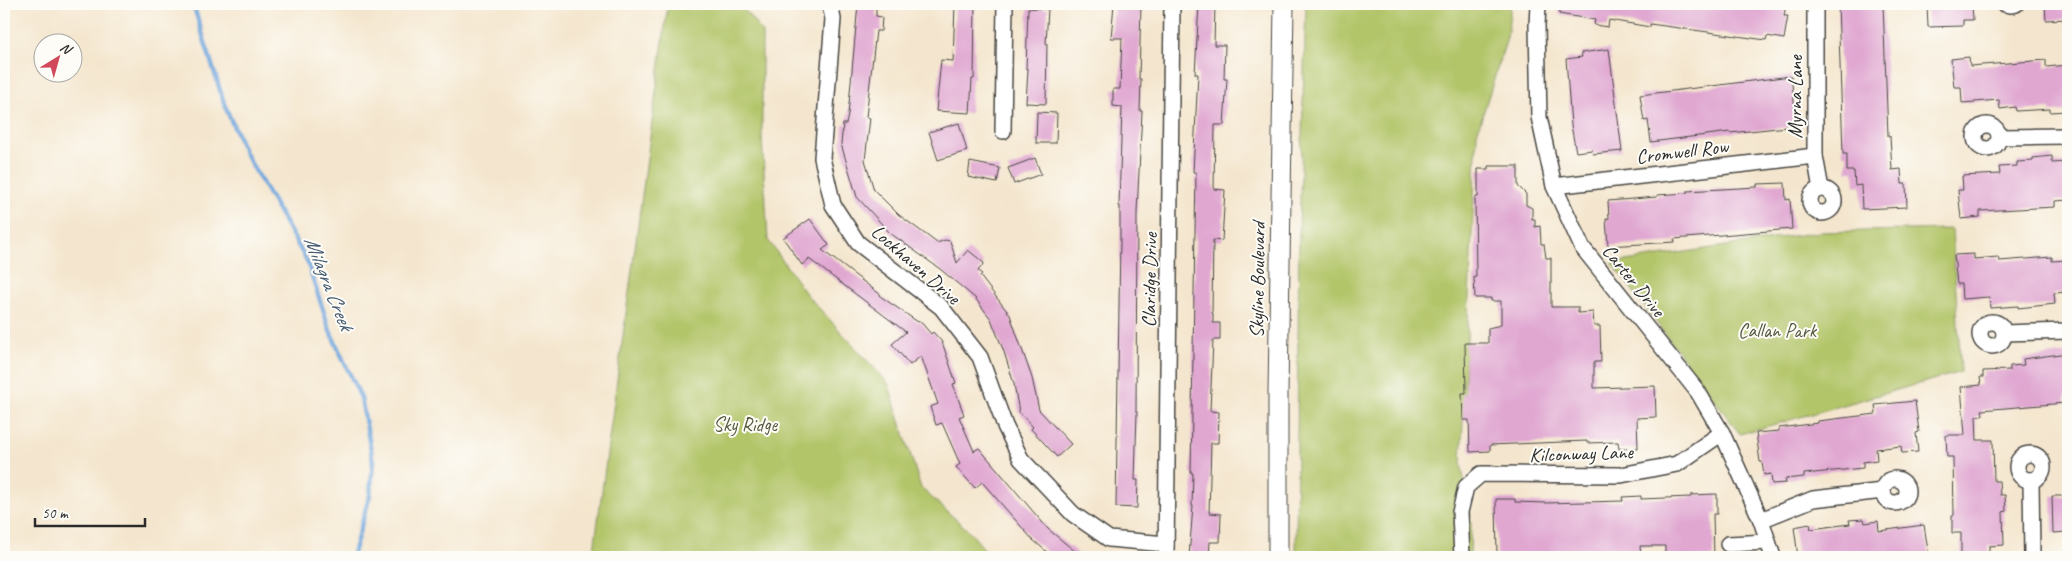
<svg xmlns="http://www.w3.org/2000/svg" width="2072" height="561" font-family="Caveat,sans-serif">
  <rect width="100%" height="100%" fill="#fdfcf7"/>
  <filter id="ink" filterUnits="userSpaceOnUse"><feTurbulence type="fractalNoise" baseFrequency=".02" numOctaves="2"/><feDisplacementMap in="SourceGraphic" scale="10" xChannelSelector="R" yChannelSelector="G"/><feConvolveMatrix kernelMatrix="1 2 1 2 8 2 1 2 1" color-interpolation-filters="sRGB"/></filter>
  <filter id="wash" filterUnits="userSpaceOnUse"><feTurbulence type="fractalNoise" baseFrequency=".0096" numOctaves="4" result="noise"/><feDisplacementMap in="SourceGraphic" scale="20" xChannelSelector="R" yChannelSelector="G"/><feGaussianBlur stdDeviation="1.12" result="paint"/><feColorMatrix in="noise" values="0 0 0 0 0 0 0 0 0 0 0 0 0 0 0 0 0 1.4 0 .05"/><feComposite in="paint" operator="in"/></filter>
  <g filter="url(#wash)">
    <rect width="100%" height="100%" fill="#f4e6ce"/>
    <g fill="#b2c569" stroke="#6e784a">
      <path d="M668,4h72l22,28v106l6,102 39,55 81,88 33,105 49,44 21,25h-398z"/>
      <path d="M1306,4h205l-4,34 -30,95 -16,329 10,59 -1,36h-174l3,-324z"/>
      <path d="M1952,229l9,143 -221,62 -128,-171 207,-31z"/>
    </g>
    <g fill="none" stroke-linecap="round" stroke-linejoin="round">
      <path stroke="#6da4db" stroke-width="4.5" d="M193,4l32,102 19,45 63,110 23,70 31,67 12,63 -3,34 -18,62"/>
    </g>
    <g id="blocks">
      <g fill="#e0a7d1">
        <path d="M858,4h18v12l6,1 -1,14h-5l-10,86 4,1 -5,42 9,30 25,25 30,22 8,6 8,-3 5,1 7,22 11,-13 16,13 -6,8 4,3 -2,2 30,39 22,63 7,32 32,34 -14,13 -26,-28 2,-2 -14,-15 -5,-28 -10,-32 -13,-33 -16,-21 -35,-29 -50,-36 -33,-36 -16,-53 2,-20h3l2,-9z"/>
        <path d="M955,4h20l-1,75h-2l-2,34 -34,-2 5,-51 12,1z"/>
        <path d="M1114,4h27l-2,75h2l-1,32h2l-5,101 -1,200h1l-2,68h3l-1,28 -21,-1 4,-267v-34h-1l3,-99 -9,-1v-17h7l2,-51h-11z"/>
        <path d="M1199,4h16l-1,41h11l-1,34h3l-3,46h-9l-1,64 11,1 -3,51 -9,-1 -1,73h1v10h7v17h-7l-3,71 9,1 -1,31h-7l-2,70 12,1 -1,28h-10l-1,15h-20l4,-51h-1l1,-33h-2l5,-301h-3l5,-98h-3z"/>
        <path d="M1560,4h226l-2,12h4l-4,23 -17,-3 -1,4 -116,-16v3l-41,-7 -1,7 -14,-2 1,-5 -36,-6z"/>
        <path d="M1838,4h45l5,132h2l2,34 9,-1 1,15h4l1,23 -45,2 -1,-24 -6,1 -1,-15h-7v-17h-4z"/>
        <path d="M1927,4h45l1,16h-10v6l-35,1z"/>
        <path d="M2045,4h23v15l-22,1z"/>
        <path d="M1028,8l20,1 -2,34h1l-1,61 -20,-1 2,-34h-2z"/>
        <path d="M1609,49l13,102 -29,3 -1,-4 -16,2 -5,-27 -5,-66 16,-2 -1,-4z"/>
        <path d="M1969,57l1,9 76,-6v7l22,-2v46l-18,1v-3l-34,2 -1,-4 -15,2 -1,-9 -37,3 -1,-16h-7l-3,-28z"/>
        <path d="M1791,76l6,50 -67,7v-1l-79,10 -3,-22 -4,1 -4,-26z"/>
        <path d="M1037,112l20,1 -1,30h-20z"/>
        <path d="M959,123l8,28 -29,9 -9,-28z"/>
        <path d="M2052,156v7l16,-1v38l-13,1v6l-75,4v6l-19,2 -3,-29h5l-1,-14 38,-2 -1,-7 18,-1v-4l16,-1v-3z"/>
        <path d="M1035,158l6,16 -27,10 -6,-16z"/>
        <path d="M970,162l30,6 -3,15 -29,-6z"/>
        <path d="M1488,166h30v20l8,8v11l6,3v11h3v8l5,-1 1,18h3l2,14h5v49h27v6l15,-1 1,14h6l1,36h-7v26l61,-2 1,31 -19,1 1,30 -19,1 -1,-7 -31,1v-2l-97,4v6l-20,1 -1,-32h-6l-1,-27h4l-1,-50h23v-15l13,-3v-24h-10v-3h-16l-1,-21h2l-1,-80h3v-28h10z"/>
        <path d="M1785,183l1,17 4,-1 2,30 -118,10 1,3 -67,4 -2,-27 3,-1 -1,-17 49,-4v-2l30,-2v-2l70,-4v-3z"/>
        <path d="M810,219l19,26 -7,5 59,45 -1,1 38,26 2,-1 11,13 2,-2 9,10 14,41 -3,1 11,31 -5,2 15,34 5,-3 69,81 34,28h-29l-20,-17 -51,-58 -7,6 -19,-21 4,-3 -18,-41 -6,2 -6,-18 8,-3 -17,-48 -11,9 -18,-21 14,-12 -97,-73 -7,6 -19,-27z"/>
        <path d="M1974,254v5l24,-2 1,4 53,-4v4l16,-1v32l-14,1 1,11 -37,4v-2l-28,2 -1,-11 -27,2 -1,-15h-4l-3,-29z"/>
        <path d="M2068,353v42h-3v8l-83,7 1,5 -7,1 1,24h16l1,41h5l1,14h5l1,16 -3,1 1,33 -15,1v11h-28v-24h-9v-18h2l-1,-58h-6l-1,-22h19l-4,-48 20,-2 -1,-8h3v-6l27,-1v-4l14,-1 -1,-6z"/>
        <path d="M1915,401l4,31 -3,1 2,19 -16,1 -1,-7 -25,3 1,11 -14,2v6l-59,6v3l-19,2 1,4 -14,1 -1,-10 -7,1 -2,-13h-2l-4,-29 23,-2v-3l39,-5v-2l58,-7 -1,-9z"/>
        <path d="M1717,494v20h-4l1,43h-49v-11h-25l1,10 -144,1 -1,-58h19v3l31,1 77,-2 -1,-4 19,-1v3l50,-2v-2z"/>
        <path d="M2052,496h16v36l-15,1z"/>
        <path d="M1864,519l1,4 13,-2 1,10 45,-6 5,32h-131l-4,-30 16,-3 1,5 39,-5 -1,-4z"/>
      </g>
    </g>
  </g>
  <g filter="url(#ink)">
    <use href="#blocks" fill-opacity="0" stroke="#494743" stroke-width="1"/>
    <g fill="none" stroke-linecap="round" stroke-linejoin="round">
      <defs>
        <g id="minor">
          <path d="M830,4l3,15 -11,139 11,47 25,38 83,64 39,50 25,69 16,33 52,55 36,25 57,5"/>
          <path d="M1538,4l-1,22 2,91 15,69 28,61 116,145 24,41 39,87 12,37"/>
          <path d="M1815,4v152l6,33"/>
          <path d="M2005,4l5,1 6,-1"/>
          <circle cx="1987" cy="137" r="12"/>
          <path d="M1003,131l2,-127"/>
          <path d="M1999,137l69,-1"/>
          <path d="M1554,186l261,-30"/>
          <circle cx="1822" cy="201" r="12"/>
          <circle cx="1992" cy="334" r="12"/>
          <path d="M2004,333l64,-2"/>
          <circle cx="2030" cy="467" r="13"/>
          <circle cx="1895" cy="491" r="12"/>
          <path d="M2031,480l1,77"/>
          <path d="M1761,520l52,-21 70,-8"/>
          <path d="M1728,544l40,-2"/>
          <path d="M1166,557l6,-553"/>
          <path d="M1462,557l-2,-45 6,-25 15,-13 140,1 56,-11 45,-31"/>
        </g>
        <path id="major" d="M1278,557v-164l6,-389"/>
      </defs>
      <use href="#minor" stroke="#494743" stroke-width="18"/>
      <use href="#major" stroke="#494743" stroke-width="21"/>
      <use href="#minor" stroke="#fff" stroke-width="15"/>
      <use href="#major" stroke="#fff" stroke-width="19"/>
    </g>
  </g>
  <g text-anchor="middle" stroke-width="4" stroke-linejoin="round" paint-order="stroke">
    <g font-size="20" fill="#2b2b2b" stroke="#fdfcf7">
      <text transform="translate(1795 97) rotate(-90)" y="7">Myrna Lane</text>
      <text transform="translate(1682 151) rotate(-7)" y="7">Cromwell Row</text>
      <text transform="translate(916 264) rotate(41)" y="7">Lockhaven Drive</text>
      <text transform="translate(1149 280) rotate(-89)" y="7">Claridge Drive</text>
      <text transform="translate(1257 280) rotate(-89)" y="7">Skyline Boulevard</text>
      <text transform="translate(1634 280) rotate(51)" y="7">Carter Drive</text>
      <text transform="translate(1581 453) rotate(-2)" y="7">Kilconway Lane</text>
    </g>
    <g font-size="20" fill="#54593e" stroke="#fdfcf7">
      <text x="1777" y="337">Callan Park</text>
      <text x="745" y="431">Sky Ridge</text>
    </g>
    <g font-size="21" font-style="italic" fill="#455b71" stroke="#fdfcf7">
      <text transform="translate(329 283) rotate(68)" y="7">Milagra Creek</text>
    </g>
  </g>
  <rect width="2072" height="561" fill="none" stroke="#fdfcf7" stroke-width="20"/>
  <g transform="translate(58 58) rotate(37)"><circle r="24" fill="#fdfcf7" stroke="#a9a8a5"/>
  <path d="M0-4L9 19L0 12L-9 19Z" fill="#d1495b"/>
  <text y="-8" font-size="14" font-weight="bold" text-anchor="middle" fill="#2b2b2b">N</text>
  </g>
  <path d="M35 518v8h110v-8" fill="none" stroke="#2b2b2b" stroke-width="2.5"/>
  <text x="42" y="518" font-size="15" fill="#2b2b2b" stroke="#fdfcf7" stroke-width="4" paint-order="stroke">50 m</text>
</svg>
